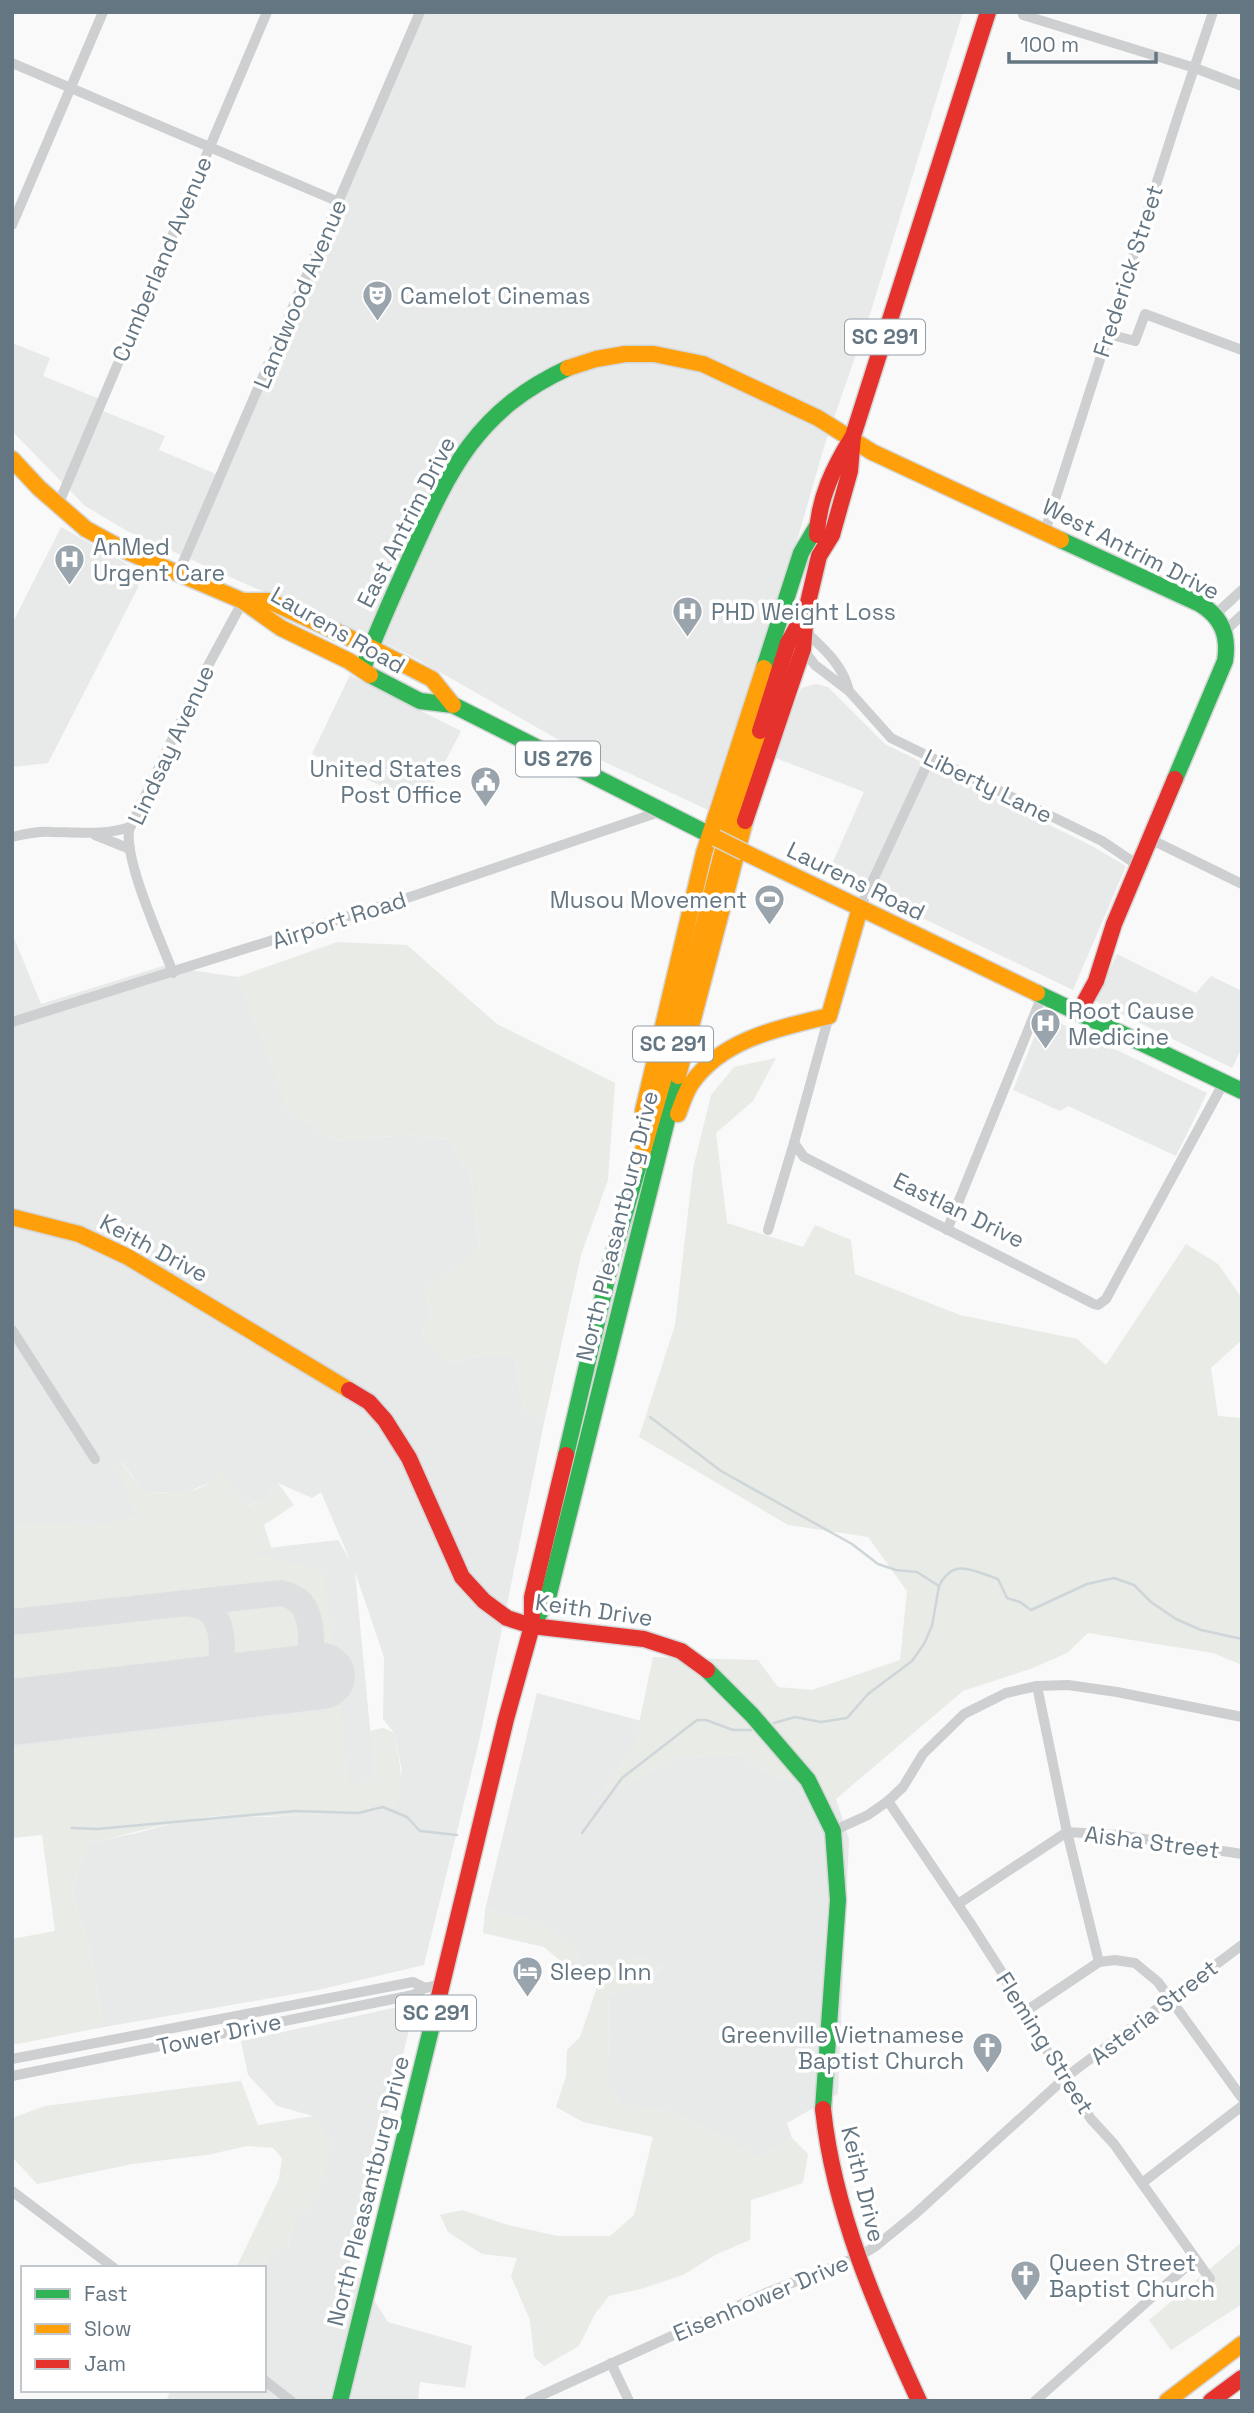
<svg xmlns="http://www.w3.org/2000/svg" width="1254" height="2413" font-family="'Space Grotesk',sans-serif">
  <rect width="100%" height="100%" fill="#f9f9f9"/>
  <g fill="#e8e9e9" fill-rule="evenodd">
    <path d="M424,12h539l-92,299 -46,133 -29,100 -88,266 -142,-66 -151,-86 -39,-19 -40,-15 -209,-93 -42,-25 -73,-75v-88l38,15 -7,18 64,26 -4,9 62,25 -6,14 64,27z"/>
    <path d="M61,527l84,47 -97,189 -36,4v-143z"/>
    <path d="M350,675l111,56 -32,62 -37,-2 -80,-37z"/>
    <path d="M816,684l12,3 57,57 207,102 34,20 -53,124 -245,-117 36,-81 -91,-35 28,-69z"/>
    <path d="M12,933l29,71 122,-38 75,11 50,134 47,30 73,-6 41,4 22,38 8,72 -54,41 5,21 -7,23 26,30 22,-7 43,-3 9,53 21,16 -66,323 -54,219 -106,25 -214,37 -14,-79 -17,-54 6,-30 12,-22 46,-9 36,-10 56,-8 35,2 103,-5 28,-5 7,-36 -8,-38 -11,-14 1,-62 -29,-85 21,219 -364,42v-299l61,-8 -46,-2 -15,7zM123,1463l20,29 42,1 29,-12 26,16 7,9 18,-8 13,-15 34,15 9,-6 29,68 -12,-20 -176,20 -49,-38 23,-6 -12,-33 -11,-18z"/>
    <path d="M1117,954l79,39 15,-17 31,15v57l-10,20 -137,-67z"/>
    <path d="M1043,1015l164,78 -31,63 -108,-50 -8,5 -47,-21z"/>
    <path d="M537,1693l104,28 -7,26 -38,53 77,-42 65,-4 39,24 34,7 25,14 13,40 -11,255 -51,29 5,15 -35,19 -82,-44 -55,-9 -14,-22 4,-44 -1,-42 40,-15 13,-13 -18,-13 -35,12 -27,3 -52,-50 -45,-10z"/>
    <path d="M416,2003l-66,260 38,59 84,24 -7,42 -45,-6 -2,19h-252l5,-11h93v-121l10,-20 14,-2 9,-35 16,-96 -36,-10 -29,-31 -7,-34z"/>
  </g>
  <g fill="#e8ebe6">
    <path d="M337,942l70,3 90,79 118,59 -7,97 -27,75 -37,168 -21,-16 -9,-53 -43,3 -22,7 -15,-13 -11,-18 7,-22 -5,-21 54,-42 -8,-71 -22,-38 -41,-4 -73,6 -48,-30 -49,-134z"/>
    <path d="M776,1058l-23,43 -37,32 11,90 76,24 12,-22 36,15 4,34 105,41 117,24 29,26 80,-121 32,20 24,34v42l-31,28 7,48 24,2v247l-29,-12 -125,-20 -21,20 -34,15 -70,23 -127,108 -25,-14 -34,-7 -39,-24 -65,4 -78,43 39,-54 19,-90 105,3 20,27 34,3 88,-30 7,-69 -39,-54 -80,-12 -149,-88 36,-112 18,-156 18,-74 23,-28z"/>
    <path d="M122,1463l21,29c28,1 62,5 78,-22l27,36 17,-8 13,-15 16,22 -30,20 8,25 -18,4 53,12 17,6 26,212 23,-3 -3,-50 13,-3 11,5c4,26 13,49 1,74 -42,8 -86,8 -129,9 -13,1 -25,-2 -38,-1 -47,3 -92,18 -137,27l-12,22 -6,30 17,54 14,79 -92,18v-106l43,-8 -13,-96 -30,3v-90l317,-37 -14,-102c-8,-14 -15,-20 -31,-26l-272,31v-83l15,-7 66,2 42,-10 -11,-33 -12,-18z"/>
    <path d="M281,1603c19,9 21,23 20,43l-68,8 -6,-23 2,-17c15,-12 34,-11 52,-11z"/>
    <path d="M187,1612c24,1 27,24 26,44l-201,24v-48z"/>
    <path d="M485,1910l45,10 47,25 5,24 27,-2 35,-12 18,13 -13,13 -40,15 1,42 -4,44 14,22 55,9 82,44 35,-19 16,16 -5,29 -52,17 -1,40 -33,14 -34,21 -39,13 -35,8 -14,18 -16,32 -35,20 -10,-9 -4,-37 -19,-44 6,-18 -35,-4 -34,-22 -8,-17 22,-5 46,15 50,11h52l24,-21 19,-78 -70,-15 -27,-15 10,-31 1,-26 13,-13 18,-53 -35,-21 -19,-16 -61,-14z"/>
    <path d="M241,2081l17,44 55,-9 19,27 -12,47 -11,23 -12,-1 -9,35 -14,3 -10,19 -28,-1 43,-89 3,-21 -9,-10 -26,-2 -40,9 -75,9 -95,20 -25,-27v-39l33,-12z"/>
    <path d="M1242,2242v62l-71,46 -22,-30z"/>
  </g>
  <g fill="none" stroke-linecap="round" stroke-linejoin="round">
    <g stroke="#ced6d9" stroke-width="2.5">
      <path d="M650,1417l71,54 131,73 26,20 18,6 21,2 22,14c15,-29 34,-15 59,-7l9,19 13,4 11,8 56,-26 27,-6 20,7 17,17 25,17 25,11 41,9"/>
      <path d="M774,1723l21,-6 26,5 26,-4 21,-24 44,-33 12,-17 8,-18 7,-40"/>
      <path d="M72,1828l25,1 198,-18 63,2 25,-6 24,10 13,14 37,4"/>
      <path d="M582,1833l40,-55 75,-58h9l27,10h18"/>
    </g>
    <g stroke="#dedfe0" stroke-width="26">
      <path d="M185,1603c9,1 19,2 26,9 14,15 15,54 1,69 -5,6 -13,7 -20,10"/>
      <path d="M12,1622l269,-29c8,2 14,4 20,10 12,15 14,49 3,65 -5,6 -11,9 -19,12"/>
    </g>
    <path stroke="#dedfe0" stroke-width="66" d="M12,1712l310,-36"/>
    <defs>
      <g id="fast">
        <path d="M1061,540l139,64c22,13 29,32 25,57l-50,118"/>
        <path d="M764,668l37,-115 16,-27"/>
        <path d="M363,669c13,-37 30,-73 46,-109 40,-89 66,-149 159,-192"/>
        <path d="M370,675l50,26 33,4 263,133"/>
        <path d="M1037,993l205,98"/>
        <path d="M566,1455l46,-197 28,-97"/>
        <path d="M532,1625l15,-23 131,-526"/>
        <path d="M707,1670l45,45 56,65 25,51 5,69 -15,209"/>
        <path d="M340,2401l94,-384"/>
      </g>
      <g id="slow">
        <path d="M568,368l28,-9 29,-5h29l49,10 115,54 54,34 189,88"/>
        <path d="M12,459l27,29 47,41 42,23 115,49 38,27 68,33 21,14"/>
        <path d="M243,601h26l101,46 62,32 21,26"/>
        <path d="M744,852l293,141"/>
        <path d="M678,1076l67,-255"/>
        <path d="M643,1111l61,-258 60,-185"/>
        <path d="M678,1114c4,-10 7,-21 13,-30 31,-45 88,-56 138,-68l31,-108"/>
        <path d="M640,1161l27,-94 61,-237 32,-99"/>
        <path d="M12,1217l67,17 49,23 221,133"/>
        <path d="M1167,2401l75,-57"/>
      </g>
      <g id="jam">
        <path d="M817,535c1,-36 17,-69 36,-99l135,-424"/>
        <path d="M760,731l28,-88 18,-32"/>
        <path d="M745,821l58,-172 3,-38 13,-55 13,-21 18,-64 3,-35"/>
        <path d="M1079,1012l17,-31 18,-57 61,-145"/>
        <path d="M349,1390l20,12 16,18 24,38 53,119 22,24 23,17 25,8 112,13 37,12 26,19"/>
        <path d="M434,2017l72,-298 26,-93v-29l34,-142"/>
        <path d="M823,2109c11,103 53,199 96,292"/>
        <path d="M1211,2401l31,-23"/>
      </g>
    </defs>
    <use href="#fast" stroke="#d5d6d7" stroke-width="19"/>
    <use href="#slow" stroke="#d5d6d7" stroke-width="19"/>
    <use href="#jam" stroke="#d5d6d7" stroke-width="19"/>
    <g stroke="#cecfd0" stroke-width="10">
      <path d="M1023,15l172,53 47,18"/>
      <path d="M12,63l327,139"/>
      <path d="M12,225l91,-213"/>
      <path d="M1108,334l27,7 10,-27 97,36"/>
      <path d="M58,505l209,-493"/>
      <path d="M1045,531l134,-418 34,-101"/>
      <path d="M178,574l242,-562"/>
      <path d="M1216,614l26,-24"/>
      <path d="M805,631c19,18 38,34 44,60"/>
      <path d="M1225,631l17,-16"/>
      <path d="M802,648l13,17 34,26 42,47 211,103 37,25"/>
      <path d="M95,835l35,14"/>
      <path d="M12,837c13,-3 26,-6 40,-5 27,0 51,4 78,-5"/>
      <path d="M1150,839l92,45"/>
      <path d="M860,908l70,-150"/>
      <path d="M173,973c-13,-35 -48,-110 -44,-143l74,-155 40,-74"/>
      <path d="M829,1016l-35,127 10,14 290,147 4,1 8,-6 118,-217"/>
      <path d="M12,1022l404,-127 246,-84"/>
      <path d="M768,1230l26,-87"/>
      <path d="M947,1230l95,-234"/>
      <path d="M12,1330l83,129"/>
      <path d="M1037,1686l30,146 32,130"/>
      <path d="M888,1801l83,123 30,47 24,45 66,103 23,25 96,135"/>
      <path d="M833,1831l35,-16 20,-14 15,-14 20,-33 41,-40 42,-21 31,-7 31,-1 49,7 125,25"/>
      <path d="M958,1904l109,-72 51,3 124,19"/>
      <path d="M1023,2013l76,-51 16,-2 20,3 23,19 84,116"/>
      <path d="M12,2059l401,-77 12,6"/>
      <path d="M12,2076l401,-81 12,-7 18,-4"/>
      <path d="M1142,2183l100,-77"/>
      <path d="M12,2191l102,77"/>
      <path d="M611,2363l18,38"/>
      <path d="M264,2380l27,21"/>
      <path d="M529,2401l237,-108 92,-36 18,-11 38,-31 152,-138 176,-132"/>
      <path d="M1035,2401l160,-142"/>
    </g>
    <use href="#fast" stroke="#30b455" stroke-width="16"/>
    <use href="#slow" stroke="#ff9f0a" stroke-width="16"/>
    <use href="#jam" stroke="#e5322d" stroke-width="16"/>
    <defs>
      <path id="slow-bridge" d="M716,838l28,14"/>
    </defs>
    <use href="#slow-bridge" stroke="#d5d6d7" stroke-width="19" stroke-linecap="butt"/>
    <use href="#slow-bridge" stroke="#ff9f0a" stroke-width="16"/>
  </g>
  <defs>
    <symbol id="theatre-pin" viewBox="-11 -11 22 30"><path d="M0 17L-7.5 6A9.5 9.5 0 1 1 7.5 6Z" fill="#99a4ac" stroke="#fff"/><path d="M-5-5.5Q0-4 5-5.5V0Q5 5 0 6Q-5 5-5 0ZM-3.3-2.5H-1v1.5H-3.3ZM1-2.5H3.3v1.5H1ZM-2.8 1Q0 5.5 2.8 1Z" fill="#fff"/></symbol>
    <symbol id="hospital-pin" viewBox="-11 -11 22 30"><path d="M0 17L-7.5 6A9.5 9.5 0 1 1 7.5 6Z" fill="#99a4ac" stroke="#fff"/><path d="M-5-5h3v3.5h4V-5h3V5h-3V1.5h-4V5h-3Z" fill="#fff"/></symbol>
    <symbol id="civic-pin" viewBox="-11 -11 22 30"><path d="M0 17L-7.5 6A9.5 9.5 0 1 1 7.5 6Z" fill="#99a4ac" stroke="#fff"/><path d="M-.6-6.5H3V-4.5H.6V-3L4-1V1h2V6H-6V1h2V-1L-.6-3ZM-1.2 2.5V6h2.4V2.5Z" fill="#fff"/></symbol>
    <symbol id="stadium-pin" viewBox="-11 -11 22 30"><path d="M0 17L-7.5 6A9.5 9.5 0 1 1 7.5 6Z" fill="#99a4ac" stroke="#fff"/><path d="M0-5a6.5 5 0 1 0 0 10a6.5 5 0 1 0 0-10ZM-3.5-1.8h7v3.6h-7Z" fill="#fff"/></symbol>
    <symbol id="hotel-pin" viewBox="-11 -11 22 30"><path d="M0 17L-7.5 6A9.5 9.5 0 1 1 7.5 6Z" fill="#99a4ac" stroke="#fff"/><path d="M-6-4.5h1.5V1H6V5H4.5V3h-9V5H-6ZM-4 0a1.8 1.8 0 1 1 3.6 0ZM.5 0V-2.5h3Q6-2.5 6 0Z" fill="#fff"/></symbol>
    <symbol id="church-pin" viewBox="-11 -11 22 30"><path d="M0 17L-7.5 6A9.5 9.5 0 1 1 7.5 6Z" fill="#99a4ac" stroke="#fff"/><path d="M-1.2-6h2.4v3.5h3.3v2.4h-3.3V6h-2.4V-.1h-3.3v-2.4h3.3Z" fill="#fff"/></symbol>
  </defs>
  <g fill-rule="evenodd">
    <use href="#theatre-pin" x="360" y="278" width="35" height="47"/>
    <use href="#hospital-pin" x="52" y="542" width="35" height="47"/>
    <use href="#hospital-pin" x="670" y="594" width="35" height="47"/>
    <use href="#civic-pin" x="468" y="764" width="35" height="47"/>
    <use href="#stadium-pin" x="752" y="882" width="35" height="47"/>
    <use href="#hospital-pin" x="1028" y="1006" width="35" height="47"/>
    <use href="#hotel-pin" x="510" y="1954" width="35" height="47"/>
    <use href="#church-pin" x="970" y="2030" width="35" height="47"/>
    <use href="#church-pin" x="1008" y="2258" width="35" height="47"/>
  </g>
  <g text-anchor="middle" stroke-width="7" stroke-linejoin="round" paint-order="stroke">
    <g fill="#fff" stroke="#939fa8" stroke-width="2">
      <rect x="845" y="319.5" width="80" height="35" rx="5"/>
      <rect x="516" y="741.5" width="84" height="35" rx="5"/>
      <rect x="633" y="1026.5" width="80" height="35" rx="5"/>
      <rect x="396" y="1995.5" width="80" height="35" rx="5"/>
    </g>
    <g font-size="21" font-weight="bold" fill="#657683">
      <text x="885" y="344">SC 291</text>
      <text x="558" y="766">US 276</text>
      <text x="673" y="1051">SC 291</text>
      <text x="436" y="2020">SC 291</text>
    </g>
    <g font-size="23" fill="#657683" stroke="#fff">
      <text transform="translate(162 259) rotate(-67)" y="8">Cumberland Avenue</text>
      <text transform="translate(1128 271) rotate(-72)" y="8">Frederick Street</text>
      <text transform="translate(300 294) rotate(-67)" y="8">Landwood Avenue</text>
      <text transform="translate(406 522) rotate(-63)" y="8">East Antrim Drive</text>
      <text transform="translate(1131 549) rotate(27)" y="8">West Antrim Drive</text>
      <text transform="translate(338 630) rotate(30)" y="8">Laurens Road</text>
      <text transform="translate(171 745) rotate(-65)" y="8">Lindsay Avenue</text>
      <text transform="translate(988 786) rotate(26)" y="8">Liberty Lane</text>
      <text transform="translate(856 881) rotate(26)" y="8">Laurens Road</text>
      <text transform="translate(339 920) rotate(-18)" y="8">Airport Road</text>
      <text transform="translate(959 1210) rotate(26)" y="8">Eastlan Drive</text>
      <text transform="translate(617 1226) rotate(-76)" y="8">North Pleasantburg Drive</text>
      <text transform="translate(154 1248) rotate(28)" y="8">Keith Drive</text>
      <text transform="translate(594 1610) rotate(8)" y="8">Keith Drive</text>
      <text transform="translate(1152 1842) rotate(7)" y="8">Aisha Street</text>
      <text transform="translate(1154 2012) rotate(-38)" y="8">Asteria Street</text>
      <text transform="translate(219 2034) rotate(-12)" y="8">Tower Drive</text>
      <text transform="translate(1045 2043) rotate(58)" y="8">Fleming Street</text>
      <text transform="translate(863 2184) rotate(76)" y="8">Keith Drive</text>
      <text transform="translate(368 2191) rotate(-76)" y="8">North Pleasantburg Drive</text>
      <text transform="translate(761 2298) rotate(-23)" y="8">Eisenhower Drive</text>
    </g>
    <g font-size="23" fill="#657683" stroke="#fff" text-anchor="start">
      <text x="400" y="304">Camelot Cinemas</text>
      <text x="93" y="555">AnMed<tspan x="93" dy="26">Urgent Care</tspan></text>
      <text x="711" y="620">PHD Weight Loss</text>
      <text x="462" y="777" text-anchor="end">United States<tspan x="462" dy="26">Post Office</tspan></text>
      <text x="747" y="908" text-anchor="end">Musou Movement</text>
      <text x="1068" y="1019">Root Cause<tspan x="1068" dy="26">Medicine</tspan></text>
      <text x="550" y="1980">Sleep Inn</text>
      <text x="964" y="2043" text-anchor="end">Greenville Vietnamese<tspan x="964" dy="26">Baptist Church</tspan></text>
      <text x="1049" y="2271">Queen Street<tspan x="1049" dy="26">Baptist Church</tspan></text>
    </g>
  </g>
  <rect width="1254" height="2413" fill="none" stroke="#657683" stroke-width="28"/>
  <rect x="21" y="2266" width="245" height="126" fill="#ffffff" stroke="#c1c8cd" stroke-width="2"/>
  <rect x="35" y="2289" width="35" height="10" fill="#30b455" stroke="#c1c8cd" stroke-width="2"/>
  <text x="84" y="2301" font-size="21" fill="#657683">Fast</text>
  <rect x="35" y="2324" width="35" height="10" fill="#ff9f0a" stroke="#c1c8cd" stroke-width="2"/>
  <text x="84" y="2336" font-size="21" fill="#657683">Slow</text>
  <rect x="35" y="2359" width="35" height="10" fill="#e5322d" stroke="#c1c8cd" stroke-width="2"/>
  <text x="84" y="2371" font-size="21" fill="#657683">Jam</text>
  <path d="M1009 52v10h147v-10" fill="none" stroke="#657683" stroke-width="3.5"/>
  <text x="1020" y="52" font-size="21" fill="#657683" stroke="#ffffff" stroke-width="5" paint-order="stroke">100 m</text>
</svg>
